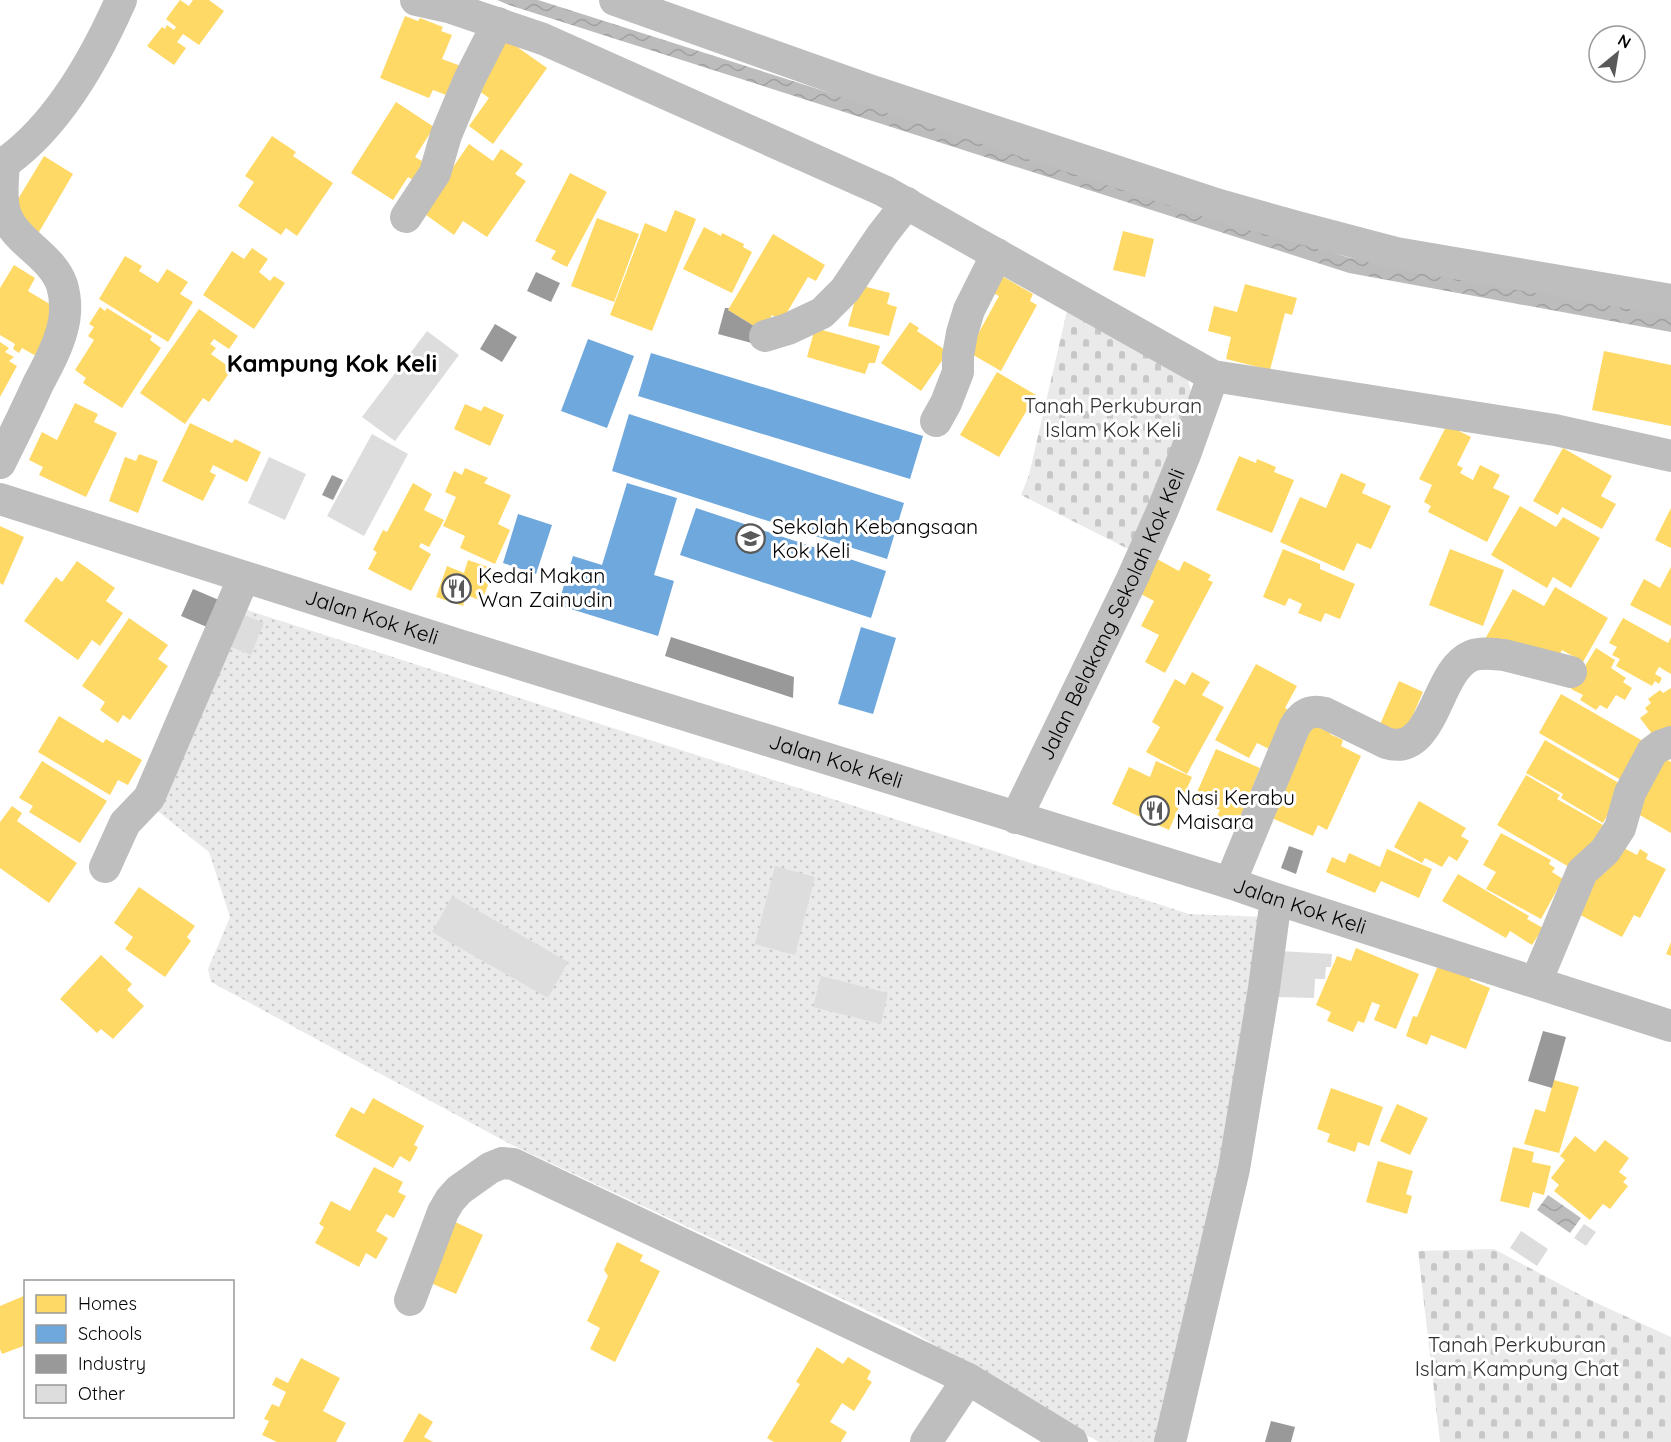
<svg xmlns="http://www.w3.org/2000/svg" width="1671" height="1442" font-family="Quicksand,sans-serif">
  <defs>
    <pattern id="cemetery-stones" width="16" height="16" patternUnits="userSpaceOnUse" patternTransform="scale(1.5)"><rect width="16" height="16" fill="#eaeaea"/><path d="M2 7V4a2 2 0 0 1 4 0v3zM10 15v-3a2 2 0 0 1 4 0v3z" fill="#c7c7c7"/></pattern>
    <pattern id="park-dots" width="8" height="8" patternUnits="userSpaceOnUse" patternTransform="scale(1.5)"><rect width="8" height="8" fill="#eaeaea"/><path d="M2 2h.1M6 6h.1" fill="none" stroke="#c7c7c7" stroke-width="1.8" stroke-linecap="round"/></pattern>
    <pattern id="water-waves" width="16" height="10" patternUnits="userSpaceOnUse" patternTransform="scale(1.5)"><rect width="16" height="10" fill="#bcbcbc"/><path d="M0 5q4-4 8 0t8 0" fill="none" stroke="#a0a0a0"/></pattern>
  </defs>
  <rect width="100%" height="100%" fill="#fff"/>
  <g fill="url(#cemetery-stones)">
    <path d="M1067,311l121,68 5,22 -59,151 -113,-57 8,-20z"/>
    <path d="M1494,1249l96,51 81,37v105h-231l-22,-191z"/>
  </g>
  <path fill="url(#park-dots)" d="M244,609l945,305 77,3 -37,233 -65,292h-65l-190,-112 -397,-185 -301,-163 -3,-13 22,-52 -21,-65 -54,-43z"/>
  <g fill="url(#water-waves)">
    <path d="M497,0h41l809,257 324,58v17l-322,-59 -840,-268z"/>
    <path d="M1548,1195l33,23 -11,15 -33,-23z"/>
  </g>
  <g fill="#ffd966">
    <path d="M180,0l9,6 4,-6h16l15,11 -25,34 -16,-11 -6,8 9,6 -12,17 -27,-19 15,-19 3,2 2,-4 7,5 2,-3 -10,-8z"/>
    <path d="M405,16l13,5 2,-3 23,9 -2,4 11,4 -10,24 19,7 -12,30 -16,-6 -4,8 -49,-20z"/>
    <path d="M506,39l41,29 -54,76 -24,-18 20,-28 -17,-12z"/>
    <path d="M396,102l38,25 -19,30 14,8 -11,18 -10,-6 -15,23 -42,-27z"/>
    <path d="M272,136l24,16 -3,4 40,27 -36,53 -11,-8 -5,7 -43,-29 16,-24 -9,-6z"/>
    <path d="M469,144l24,17 8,-12 22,15 -8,10 11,7 -39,56 -24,-16 -9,14 -32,-23z"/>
    <path d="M44,156l29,18 -34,58 -30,-18z"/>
    <path d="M570,173l37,19 -40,75 -16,-8 5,-8 -21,-10z"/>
    <path d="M675,210l21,9 -44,112 -42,-16 35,-92 21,9z"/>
    <path d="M597,218l42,16 -25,68 -43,-16z"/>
    <path d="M704,227l17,9 1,-3 22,11 -1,3 9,5 -20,41 -49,-24z"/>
    <path d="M1123,231l31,8 -9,38 -32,-7z"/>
    <path d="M773,234l52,31 -9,16 -8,-4 -26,44 -10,-6 -10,16 -34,-21z"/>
    <path d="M252,248l16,11 -9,13 11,9 4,-5 11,7 -31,46 -51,-34 29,-44 12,8z"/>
    <path d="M125,256l17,10 -3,5 19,12 9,-14 21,13 -8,12 13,8 -25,40 -69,-43z"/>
    <path d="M14,265l21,13 -7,13 35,21 -27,44 -14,-8 -3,5 -6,-4 2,-5 -15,-9v-47z"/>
    <path d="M1000,275l33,19 -3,7 7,4 -36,66 -33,-19 31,-56 -8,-4z"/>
    <path d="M1245,284l52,14 -5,17 -7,-2 -15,57 -44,-11 5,-22 -23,-6 6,-25 23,6z"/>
    <path d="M859,285l31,8 -3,11 10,3 -8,29 -41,-10z"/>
    <path d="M100,307l5,4 2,-3 45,28 -2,4 11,8 -39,60 -39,-25 3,-5 -11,-8 19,-30 -6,-4 6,-9 -5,-3z"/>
    <path d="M199,309l39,27 -9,13 -15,-10 -4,5 6,4 -5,6 21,15 -23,33 -6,-4 -18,26 -45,-31z"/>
    <path d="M910,322l9,6 -2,3 31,21 -27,39 -40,-28z"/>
    <path d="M815,328l65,18 -5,17h-6l-4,11 -58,-17z"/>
    <path d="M0,342l9,6 -4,4 9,5 -5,4 8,5 -17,31z"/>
    <path d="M1604,351l67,14v61l-79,-16z"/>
    <path d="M997,372l39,23 -37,62 -39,-22z"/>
    <path d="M75,403l23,11 -4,8 23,11 -31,64 -47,-22 4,-8 -14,-7 13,-28 15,8z"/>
    <path d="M465,404l16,7 3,-5 20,9 -14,31 -36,-17z"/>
    <path d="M190,423l42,20 3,-4 26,13 -14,30 -34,-17 -3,7 6,3 -13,26 -41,-20z"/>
    <path d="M1447,425l24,12 -14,28 6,3 -3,5 13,7 7,-15 20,10 -7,13 17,8 -23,46 -59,-30 3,-6 -7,-4 8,-17 -13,-6z"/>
    <path d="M1563,448l49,28 -11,20 15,8 -14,25 -40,-22 -4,8 -25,-14z"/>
    <path d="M139,454l19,7 -20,52 -29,-12 16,-44 11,4z"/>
    <path d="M1239,456l17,7 1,-4 19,8 -2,5 20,8 -22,53 -56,-23z"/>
    <path d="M465,468l23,10 -4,5 27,12 -13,29 12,6 -15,34 -35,-16 5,-12 -22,-10 13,-29 -11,-5 9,-21 8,4z"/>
    <path d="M1341,473l25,11 -4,9 29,13 -20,43 -14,-6 -13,28 -64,-29 20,-45 26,11z"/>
    <path d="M413,483l19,11 -8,16 20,10 -15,27 -8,-4 -2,4 12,7 -20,37 -43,-22 9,-17 -4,-2 10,-20 4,2z"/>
    <path d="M1520,506l36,21 7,-10 37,21 -29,50 -18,-11 -6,11 -56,-33z"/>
    <path d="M1671,508v40l-16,-8z"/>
    <path d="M0,526l24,11 -21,48 -3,-2z"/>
    <path d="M1283,549l37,15v5l35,15 -15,35 -15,-6 -4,9 -23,-9 4,-9 -13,-6 -4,8 -22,-9z"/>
    <path d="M1450,549l54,21 -21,56 -54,-21z"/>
    <path d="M1157,559l22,12 5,-10 27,14 -3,5 5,2 -48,91 -20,-11 14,-27 -18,-9 13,-25 -15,-8z"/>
    <path d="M468,560l26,9 -12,32 -16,-6 -3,11 -27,-9 11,-31 17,7z"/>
    <path d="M77,561l38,27 -9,13 17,12 -23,33 -8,-6 -14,20 -54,-39 32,-44 6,5z"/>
    <path d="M1671,567v59l-41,-21 14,-26 16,9z"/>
    <path d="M1555,587l53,31 -25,44 -21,-12 -6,12 -72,-21 29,-52 31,17z"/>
    <path d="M129,618l39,27 -10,14 10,7 -38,54 -7,-5 -5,8 -18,-13 5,-8 -23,-16z"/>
    <path d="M1623,618l45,25 3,-6v37l-12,-7 -4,7 7,4 -3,6 -4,-3 -3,5 -36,-20 4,-7 -8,-4 5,-8 -8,-4z"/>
    <path d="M1596,648l19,12 -4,8 15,10 -3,4 9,6 -7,12 -9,-5 -9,14 -7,-4 -4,5 -16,-10 3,-5 -12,-6z"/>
    <path d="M1256,664l41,22 -12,22 5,3 -21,38 -12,-6 -8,15 -34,-18z"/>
    <path d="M1192,672l18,10 -8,13 22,12 -37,67 -41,-22 14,-25 -8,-5 23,-43 10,6z"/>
    <path d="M1399,681l24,11 -21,48 -24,-11z"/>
    <path d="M1671,688v49l-15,2 -16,-21 8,-6 -3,-4 6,-5 -3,-4 12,-9 3,3z"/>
    <path d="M1561,694l82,47 -22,39 -82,-47z"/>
    <path d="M59,716l44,27 3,-4 36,21 -14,25 -10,-5 -8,15 -72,-43z"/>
    <path d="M1310,718l23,11 -3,5 13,6 -2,6 20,10 -34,74 -9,-5 -5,11 -46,-20z"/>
    <path d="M1545,740l79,46 -21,37 -42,-25 2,-4 -37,-21z"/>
    <path d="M1216,749l44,19 -7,18 8,4 -17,38 -27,-12 3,-6 -26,-11z"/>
    <path d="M1658,754l13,8v71l-40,-23z"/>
    <path d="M42,761l65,40 -27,42 -51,-31 4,-6 -14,-8z"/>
    <path d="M1156,761l36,16 -23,53 -57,-26 17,-37 21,10z"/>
    <path d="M1526,775l34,20 -3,4 46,26 -27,46 -79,-46z"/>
    <path d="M1419,801l47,27 -5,8 8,5 -12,20 -8,-5 -7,11 -17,-9 -3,5 -28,-16z"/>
    <path d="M12,806l10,7 -5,8 60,42 -28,40 -49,-35v-46z"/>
    <path d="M1501,833l50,27 -2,4 6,4 -3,4 11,7 -22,40 -55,-30 10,-17 -13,-7z"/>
    <path d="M1620,846l17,9 3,-6 8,5 -2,5 20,10 -26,49 -6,-3 -12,22 -51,-27 29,-39 5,2z"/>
    <path d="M1387,849l45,20 -13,29 -38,-17 -6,12 -49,-21 6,-15 13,6 4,-10 31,14z"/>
    <path d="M1458,874l71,42 -2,3 16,9 -11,17 -22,-14 -4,7 -64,-37z"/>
    <path d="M139,887l56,39 -8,11 4,4 -26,36 -40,-28 8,-12 -19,-14z"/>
    <path d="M1671,942v14l-5,-2z"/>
    <path d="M1356,948l63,26 -23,55 -22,-9 6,-15 -8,-3 -8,21 -6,-2 -5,11 -26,-11 4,-9 -15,-7 21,-49 14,5z"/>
    <path d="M101,955l31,29 -5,6 17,16 -31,33 -12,-10 -4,4 -37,-34z"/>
    <path d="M1439,963l32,13 -1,4 20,8 -24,61 -35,-14 -4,10 -21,-9 7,-20 4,1z"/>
    <path d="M1554,1080l25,7 -20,66 -35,-9 11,-35 10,3z"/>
    <path d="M1331,1088l52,19 -14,39 -11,-4 -3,10 -28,-10 3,-8 -13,-5z"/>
    <path d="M373,1098l51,28 -10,19 4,2 -8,15 -10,-6 -7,12 -58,-32 16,-29 13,7z"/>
    <path d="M1397,1104l31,14 -18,37 -30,-14z"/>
    <path d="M1575,1136l20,16 10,-12 24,18 -10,14 8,6 -4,4 5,4 -18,23 -7,-5 -13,16 -36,-29 5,-6 -8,-7 14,-18 -5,-4z"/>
    <path d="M1513,1147l21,5 -2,10 19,4 -7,29 -11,-3 -4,16 -29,-7z"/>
    <path d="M1378,1161l35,10 -7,23 6,2 -5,18 -41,-12z"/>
    <path d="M374,1167l29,15 -5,10 8,4 -12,22 -8,-4 -10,17 12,7 -12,21 -10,-6 -7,14 -44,-24 9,-16 -5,-3 12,-23 19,10z"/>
    <path d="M453,1221l30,14 -27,59 -30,-13z"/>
    <path d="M617,1242l26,13 -3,6 20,10 -45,91 -25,-13 10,-21 -13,-7 21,-45 -4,-6z"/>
    <path d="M26,1295v50l-24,9 -2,-5v-43z"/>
    <path d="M817,1347l26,17 5,-7 23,14 -4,8 5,3 -18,29 -12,-8 -12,19 17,10 -6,10h-67l-7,-4 33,-54 -4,-2z"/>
    <path d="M301,1358l39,20 -17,33 23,12 -10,19h-59l-15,-7 7,-14 -5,-2 8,-15 7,3 7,-15 -14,-7 4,-8 12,6z"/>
    <path d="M419,1413l14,9 -9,15 9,5h-30z"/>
  </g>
  <g fill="#6fa8dc">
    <path d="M588,339l46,17 -27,72 -46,-17z"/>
    <path d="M651,353l272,83 -13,43 -272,-83z"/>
    <path d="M629,414l275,89 -17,56 -275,-88z"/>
    <path d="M627,483l50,15 -23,77 20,6 -16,55 -100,-31 15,-49 29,9z"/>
    <path d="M696,508l190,63 -15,47 -191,-63z"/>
    <path d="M518,514l34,11 -16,49 -33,-11z"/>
    <path d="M861,627l35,11 -23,76 -35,-10z"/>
  </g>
  <g fill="#999">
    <path d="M536,272l24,11 -9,19 -24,-11z"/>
    <path d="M725,308h4l-1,2 34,21 -3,14 -41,-11z"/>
    <path d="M495,324l22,13 -15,25 -22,-13z"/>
    <path d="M332,475l11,5 -10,20 -11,-5z"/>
    <path d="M193,589l33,14 -12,27 -33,-14z"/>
    <path d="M671,637l123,40 -1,21 -128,-42z"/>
    <path d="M1289,846l14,5 -7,23 -15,-6z"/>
    <path d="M1543,1031l23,6 -14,51 -24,-7z"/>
    <path d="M1271,1421l24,6 -4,15h-26z"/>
  </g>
  <g fill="#ddd">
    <path d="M427,331l32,24 -64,86 -33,-24z"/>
    <path d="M372,434l36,20 -44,82 -37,-20z"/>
    <path d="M269,457l37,17 -21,46 -37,-17z"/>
    <path d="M244,615l20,8 -13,32 -20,-8z"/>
    <path d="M775,866l40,11 -20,78 -40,-11z"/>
    <path d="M452,896l116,66 -20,36 -116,-66z"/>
    <path d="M1280,951l52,3 -1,13h-5l-1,12h-10l-1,19 -36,-1z"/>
    <path d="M821,976l67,17 -7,31 -68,-17z"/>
    <path d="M1584,1224l12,8 -10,14 -12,-8z"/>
    <path d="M1521,1231l27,18 -11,17 -27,-18z"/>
  </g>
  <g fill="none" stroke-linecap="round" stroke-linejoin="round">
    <g stroke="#bebebe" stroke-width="32">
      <path d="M416,0l36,8 91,31 341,152 329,185 342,54 116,26"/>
      <path d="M615,0l260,92 344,113 78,22 99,26 275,47"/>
      <path d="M0,166c55,-36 95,-107 121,-166"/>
      <path d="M406,217l29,-44 11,-38 23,-55 29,-57"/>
      <path d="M765,336l23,-7 34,-16 23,-23 37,-55 25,-32"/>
      <path d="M936,421l10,-18 12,-31v-16l4,-23 7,-23 28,-56"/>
      <path d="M0,463c13,-26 26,-52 38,-79 9,-17 19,-35 24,-54 4,-14 4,-31 0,-45 -11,-32 -50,-43 -58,-76 -3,-15 -1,-31 0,-46"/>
      <path id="s1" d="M0,499l462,147 768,237 46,16 395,127"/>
      <path id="s2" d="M1016,818l116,-239 31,-70 23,-57 27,-76"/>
      <path d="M105,867l20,-44 24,-25 95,-221"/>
      <path d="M1230,883l64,-155c7,-13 16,-19 31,-15l61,30c49,15 49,-72 85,-87 10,-4 22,-2 33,-1l67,17"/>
      <path d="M1536,982l46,-110 23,-21 15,-23 10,-35 22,-41 8,-6 11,-4"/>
      <path d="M410,1300l33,-88 7,-12 9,-10 31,-22 12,-5 11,1 455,215 104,63"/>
      <path d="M926,1442l42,-63"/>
      <path d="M1170,1442l64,-273 30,-181 12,-89"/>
    </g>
  </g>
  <defs>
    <symbol id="school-ring" viewBox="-11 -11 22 22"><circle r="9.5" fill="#fff" stroke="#595959" stroke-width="1.5"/><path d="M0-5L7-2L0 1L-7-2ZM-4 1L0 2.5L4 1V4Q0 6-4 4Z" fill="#595959"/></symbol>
    <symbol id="restaurant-ring" viewBox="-11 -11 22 22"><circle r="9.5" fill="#fff" stroke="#595959" stroke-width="1.5"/><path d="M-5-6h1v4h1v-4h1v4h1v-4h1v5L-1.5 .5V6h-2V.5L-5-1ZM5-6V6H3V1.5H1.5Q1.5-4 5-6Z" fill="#595959"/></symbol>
  </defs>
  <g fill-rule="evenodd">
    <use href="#school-ring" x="734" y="522" width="33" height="33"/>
    <use href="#restaurant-ring" x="440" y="572" width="33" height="33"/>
    <use href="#restaurant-ring" x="1138" y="794" width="33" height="33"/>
  </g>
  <g text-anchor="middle" stroke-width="6" stroke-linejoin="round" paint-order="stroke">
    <g font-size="21" fill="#303030" stroke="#fff">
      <text x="1113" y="413">Tanah Perkuburan<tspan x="1113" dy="24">Islam Kok Keli</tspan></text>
      <text x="1517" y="1352">Tanah Perkuburan<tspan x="1517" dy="24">Islam Kampung Chat</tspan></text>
    </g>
    <g font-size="21" fill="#000" stroke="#fff" text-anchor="start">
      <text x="772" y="534">Sekolah Kebangsaan<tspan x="772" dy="24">Kok Keli</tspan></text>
      <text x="478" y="583">Kedai Makan<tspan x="478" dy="24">Wan Zainudin</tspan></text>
      <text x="1176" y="805">Nasi Kerabu<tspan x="1176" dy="24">Maisara</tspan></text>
    </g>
    <g font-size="21" fill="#000" stroke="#fff">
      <text dy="7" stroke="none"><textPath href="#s2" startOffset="225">Jalan Belakang Sekolah Kok Keli</textPath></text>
      <text dy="7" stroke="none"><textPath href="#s1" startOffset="390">Jalan Kok Keli</textPath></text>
      <text dy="7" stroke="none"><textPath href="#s1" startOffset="876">Jalan Kok Keli</textPath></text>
      <text dy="7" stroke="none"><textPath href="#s1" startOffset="1362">Jalan Kok Keli</textPath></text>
    </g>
    <g font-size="24" font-weight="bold" fill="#000" stroke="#fff">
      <text x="332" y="372">Kampung Kok Keli</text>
    </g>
  </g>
  <rect x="24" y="1280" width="210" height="138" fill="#ffffff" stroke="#999999" stroke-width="1.5"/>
  <rect x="36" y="1295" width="30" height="18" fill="#ffd966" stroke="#999999" stroke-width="1.5"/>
  <text x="78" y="1310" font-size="18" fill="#000000">Homes</text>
  <rect x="36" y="1325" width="30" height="18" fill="#6fa8dc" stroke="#999999" stroke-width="1.5"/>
  <text x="78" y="1340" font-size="18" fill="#000000">Schools</text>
  <rect x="36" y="1355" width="30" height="18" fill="#999999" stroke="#999999" stroke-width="1.5"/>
  <text x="78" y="1370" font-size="18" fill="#000000">Industry</text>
  <rect x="36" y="1385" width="30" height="18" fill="#dddddd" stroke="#999999" stroke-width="1.5"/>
  <text x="78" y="1400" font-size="18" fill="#000000">Other</text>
  <g transform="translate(1617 54) rotate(30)"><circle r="28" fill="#ffffff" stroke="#999999" stroke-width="1.5"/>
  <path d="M0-4.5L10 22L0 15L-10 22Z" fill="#595959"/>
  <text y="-9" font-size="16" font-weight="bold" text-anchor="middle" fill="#000000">N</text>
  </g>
</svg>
